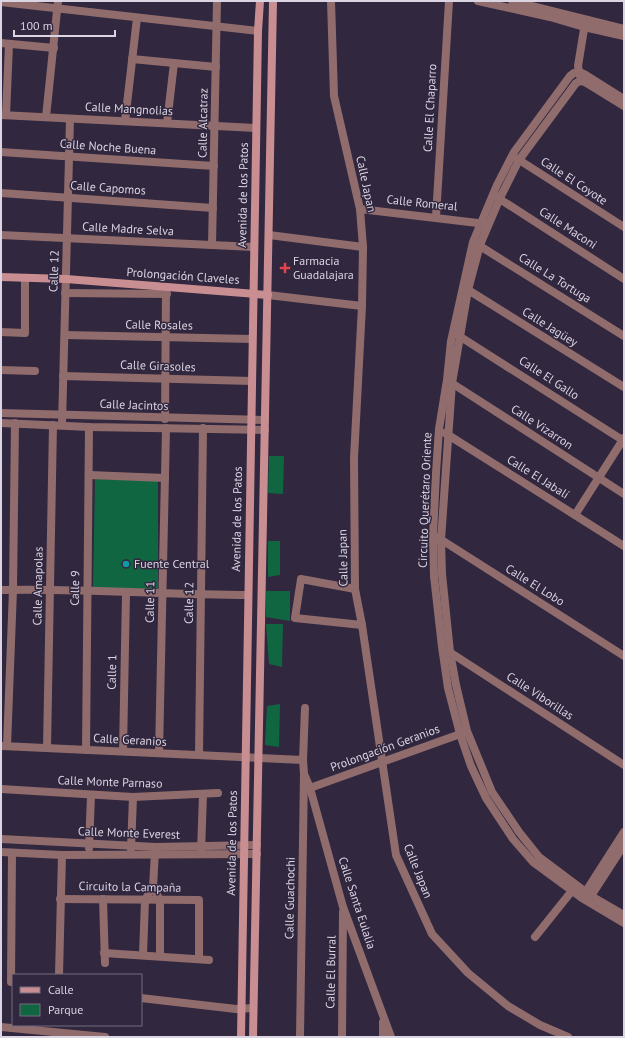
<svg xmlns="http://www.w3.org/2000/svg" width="625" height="1038" font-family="'PT Sans',sans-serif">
  <rect width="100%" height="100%" fill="#31273e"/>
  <g fill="#116642">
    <path d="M269,456h15l-1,38 -15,-1z"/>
    <path d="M95,479l63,2v108l-65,-1z"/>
    <path d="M268,541h12v34l-12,2z"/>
    <path d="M266,591h24v30l-24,-4z"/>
    <path d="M266,624h17l-1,43 -13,-3z"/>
    <path d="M280,704l-1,43 -14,-2 2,-39z"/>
  </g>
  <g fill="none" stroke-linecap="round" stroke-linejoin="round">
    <g stroke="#906c6d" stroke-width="8">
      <path d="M331,1l3,95 26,113 3,38 -1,59 -8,152 1,131 7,36 34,230 36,79 36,39 40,33 32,19 28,12"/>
      <path d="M478,1l72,16 34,10 40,9"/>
      <path d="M512,1l112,28"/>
      <path d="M1,2l257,29"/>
      <path d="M1,43l53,5"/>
      <path d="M132,59l84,8"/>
      <path d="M579,72l-5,1 -4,3 -56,76 -17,33 -24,57 -22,99 -4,39 -8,49 -3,44 -3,62 1,41 8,71 6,41 12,46 11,32 15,32 27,41 20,23 49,36 42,25"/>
      <path d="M579,72l5,2 40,25"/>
      <path d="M580,76l-2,-10 7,-43"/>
      <path d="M580,81l-4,2 -57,77 -19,38 -20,47 -12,45 -16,93 -11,157 1,34 8,78 6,33 11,46 25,61 27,40 20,25 52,39 33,19"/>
      <path d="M580,81l5,1 39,24"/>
      <path d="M1,115l255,13"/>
      <path d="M6,115l3,-71"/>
      <path d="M46,117l12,-116"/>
      <path d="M125,121l12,-103"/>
      <path d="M167,123l7,-60"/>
      <path d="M1,152l213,14"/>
      <path d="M516,158l108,69"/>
      <path d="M1,193l212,15"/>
      <path d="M495,196l129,83"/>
      <path d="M360,209l126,15"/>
      <path d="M436,217l13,-216"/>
      <path d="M1,235l253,12"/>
      <path d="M269,235l94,12"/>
      <path d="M475,243l149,93"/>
      <path d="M212,245l5,-244"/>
      <path d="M465,288l159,99"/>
      <path d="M65,293l102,1"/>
      <path d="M268,295l94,11"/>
      <path d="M1,332l24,1v-54"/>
      <path d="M456,334l168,107"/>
      <path d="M65,335l187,4"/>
      <path d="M1,370l34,1"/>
      <path d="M63,376l189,5"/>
      <path d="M450,382l174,112"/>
      <path d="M1,413l264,7"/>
      <path d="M165,419l1,-132"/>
      <path d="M1,423l88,4 176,3"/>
      <path d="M62,425l8,-306"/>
      <path d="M445,433l179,113"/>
      <path d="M89,475l76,3"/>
      <path d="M575,515l49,-77"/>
      <path d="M437,537l187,119"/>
      <path d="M355,589l-54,-10 -6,39 67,7"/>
      <path d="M1,590c82,-2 165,5 247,5"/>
      <path d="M448,651l176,114"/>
      <path d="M2,746l301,14"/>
      <path d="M7,746l6,-156 2,-167"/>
      <path d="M47,748l6,-323"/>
      <path d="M86,750l3,-323"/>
      <path d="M123,751l3,-158"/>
      <path d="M159,753l7,-325"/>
      <path d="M199,755l4,-327"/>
      <path d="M305,776l5,12 33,119 48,130"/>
      <path d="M1,789l132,8 85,-4"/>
      <path d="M307,789l156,-56"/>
      <path d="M1,839l155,8 101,-2"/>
      <path d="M89,848l2,-53"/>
      <path d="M131,849l2,-52"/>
      <path d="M155,851l-2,37 7,12v56"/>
      <path d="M1,852l61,3 195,-1"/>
      <path d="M201,852l2,-58"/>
      <path d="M583,896l41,-64"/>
      <path d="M60,899l139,1v59"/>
      <path d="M103,899l2,64"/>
      <path d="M589,899l35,-54"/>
      <path d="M535,937l40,-50"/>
      <path d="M104,953l105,7"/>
      <path d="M143,955l2,-55 3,-5"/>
      <path d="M59,975l3,-120"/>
      <path d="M11,982l1,-129"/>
      <path d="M141,998l95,11 17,-1"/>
      <path d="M1,1027l104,10"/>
      <path d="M300,1037l4,-263 -1,-14 2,-52"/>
      <path d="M342,1037l1,-125"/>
      <path d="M383,1037v-15"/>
    </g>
    <g stroke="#c98e91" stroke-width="8">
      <path d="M1,277l65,2 202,16"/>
      <path d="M241,1037l17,-1006 2,-30"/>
      <path d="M253,1037l20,-1036"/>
    </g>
  </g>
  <path fill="#e0444e" stroke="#31273e" stroke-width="1.5" d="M283 262h4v4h4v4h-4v4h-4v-4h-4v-4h4z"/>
  <circle fill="#0f9aa8" stroke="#31273e" stroke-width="1.5" cx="126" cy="564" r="4"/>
  <g text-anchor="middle" stroke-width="3" stroke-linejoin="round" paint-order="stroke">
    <g font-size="12" fill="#dad4e3" stroke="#31273e">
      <text transform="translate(430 108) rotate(-87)" y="4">Calle El Chaparro</text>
      <text transform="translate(129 109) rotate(3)" y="4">Calle Mangnolias</text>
      <text transform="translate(203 123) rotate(-89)" y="4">Calle Alcatraz</text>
      <text transform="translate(108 147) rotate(4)" y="4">Calle Noche Buena</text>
      <text transform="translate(574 181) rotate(33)" y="4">Calle El Coyote</text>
      <text transform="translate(366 184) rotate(78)" y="4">Calle Japan</text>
      <text transform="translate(108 188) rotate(4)" y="4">Calle Capomos</text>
      <text transform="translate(243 195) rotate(-89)" y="4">Avenida de los Patos</text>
      <text transform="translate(422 203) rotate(6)" y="4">Calle Romeral</text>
      <text transform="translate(568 228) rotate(33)" y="4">Calle Maconi</text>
      <text transform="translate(128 229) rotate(3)" y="4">Calle Madre Selva</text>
      <text transform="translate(54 271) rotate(-88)" y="4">Calle 12</text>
      <text transform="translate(183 276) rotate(4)" y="4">Prolongación Claveles</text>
      <text transform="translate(555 278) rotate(32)" y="4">Calle La Tortuga</text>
      <text transform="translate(159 325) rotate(1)" y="4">Calle Rosales</text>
      <text transform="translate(550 327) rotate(32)" y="4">Calle Jagüey</text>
      <text transform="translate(158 366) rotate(2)" y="4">Calle Girasoles</text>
      <text transform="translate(549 378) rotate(33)" y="4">Calle El Gallo</text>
      <text transform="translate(134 405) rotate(2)" y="4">Calle Jacintos</text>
      <text transform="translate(542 427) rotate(33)" y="4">Calle Vizarron</text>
      <text transform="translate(538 477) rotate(32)" y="4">Calle El Jabalí</text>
      <text transform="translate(425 500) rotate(-88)" y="4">Circuito Querétaro Oriente</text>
      <text transform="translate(237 519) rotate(-89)" y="4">Avenida de los Patos</text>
      <text transform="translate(343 558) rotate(-91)" y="4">Calle Japan</text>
      <text transform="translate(535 585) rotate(32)" y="4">Calle El Lobo</text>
      <text transform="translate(38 586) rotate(-89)" y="4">Calle Amapolas</text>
      <text transform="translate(75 588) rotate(-89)" y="4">Calle 9</text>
      <text transform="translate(150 602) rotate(-89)" y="4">Calle 11</text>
      <text transform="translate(189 603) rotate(-89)" y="4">Calle 12</text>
      <text transform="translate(112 672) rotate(-89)" y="4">Calle 1</text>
      <text transform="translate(540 696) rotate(33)" y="4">Calle Viborillas</text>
      <text transform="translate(130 740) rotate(3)" y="4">Calle Geranios</text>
      <text transform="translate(385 748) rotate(-20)" y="4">Prolongación Geranios</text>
      <text transform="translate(110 782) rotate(2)" y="4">Calle Monte Parnaso</text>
      <text transform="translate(129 833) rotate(2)" y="4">Calle Monte Everest</text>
      <text transform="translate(232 843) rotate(-89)" y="4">Avenida de los Patos</text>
      <text transform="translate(418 871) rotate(68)" y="4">Calle Japan</text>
      <text transform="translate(130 887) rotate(1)" y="4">Circuito la Campaña</text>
      <text transform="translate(290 898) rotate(-89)" y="4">Calle Guachochi</text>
      <text transform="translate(357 903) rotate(72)" y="4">Calle Santa Eulalia</text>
      <text transform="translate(331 972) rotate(-89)" y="4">Calle El Burral</text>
    </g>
    <g font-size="12" fill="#dad4e3" stroke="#31273e" text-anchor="start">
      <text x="293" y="265">Farmacia<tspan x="293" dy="14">Guadalajara</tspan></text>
      <text x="134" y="568">Fuente Central</text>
    </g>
  </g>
  <rect width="625" height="1038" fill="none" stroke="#dad4e3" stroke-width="4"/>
  <rect x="12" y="974" width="130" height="52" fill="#31273e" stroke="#756c80"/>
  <rect x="20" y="987" width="20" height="6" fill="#c98e91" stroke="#756c80"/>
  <text x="48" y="994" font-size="12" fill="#dad4e3">Calle</text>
  <rect x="20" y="1004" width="20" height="12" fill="#116642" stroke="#756c80"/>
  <text x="48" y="1014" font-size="12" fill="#dad4e3">Parque</text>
  <path d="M14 30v6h101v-6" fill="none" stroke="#dad4e3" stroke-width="2"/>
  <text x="20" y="30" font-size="12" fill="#dad4e3" stroke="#31273e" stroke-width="3" paint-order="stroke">100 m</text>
</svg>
